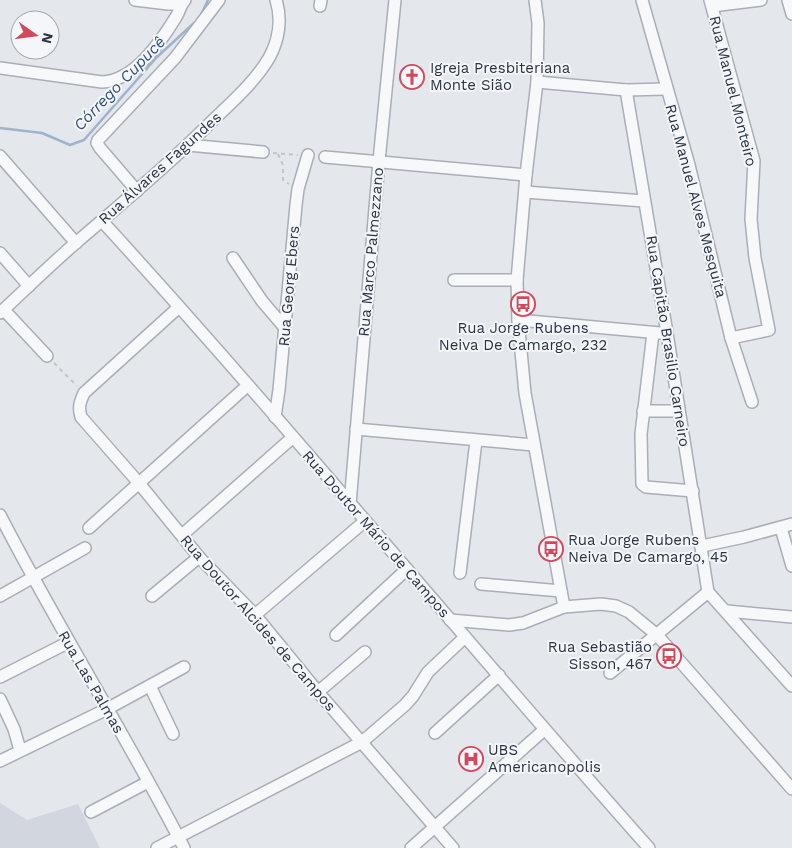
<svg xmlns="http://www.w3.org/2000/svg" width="792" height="848" font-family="'Work Sans',sans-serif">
  <rect width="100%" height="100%" fill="#e4e7ec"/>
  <path fill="#d2d6de" d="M0,803l27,17 51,-16 22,44h-100z"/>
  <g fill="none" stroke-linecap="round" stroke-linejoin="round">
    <g stroke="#9fb4cc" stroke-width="2.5">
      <path d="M200,17l8,-17"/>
      <path d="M0,128l42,5 28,12 14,-5 73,-83 37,-34"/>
    </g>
    <defs>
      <g id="minor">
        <path d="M135,0l33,4h13"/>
        <path d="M535,0l3,23 -1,59 -11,93 -9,105 1,40 7,73 39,214"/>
        <path d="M642,0l47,165 42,173 21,64"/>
        <path d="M710,0l44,161 -3,58 4,39 14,72 -38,8"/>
        <path d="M788,0l4,14"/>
        <path d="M320,6l1,-6"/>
        <path d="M712,6l49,-6"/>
        <path d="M0,68l102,14c32,-1 58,-39 74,-65 4,-6 4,-12 9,-17"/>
        <path d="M537,82l89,8 40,-1"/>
        <path d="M626,90l41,243 41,259"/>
        <path d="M188,145l75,7"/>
        <path d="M0,156l76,87"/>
        <path d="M325,157l201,18"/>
        <path d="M137,191l-37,-43 -3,-5 1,-3 77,-82 44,-58"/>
        <path d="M525,192l119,9"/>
        <path d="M102,221c187,205 363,420 547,627"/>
        <path d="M0,253l29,33"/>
        <path d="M233,258l29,43 23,27"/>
        <path d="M454,280h63"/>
        <path d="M179,307l-95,86c-4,9 -6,14 -3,24l57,65 61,75 56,58 63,77 135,156"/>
        <path d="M4,310l43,46"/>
        <path d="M0,313c26,-24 51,-49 78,-72 43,-37 87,-73 127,-113 22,-22 48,-43 64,-70 10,-18 13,-39 7,-58"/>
        <path d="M518,320l142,13"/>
        <path d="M653,333l-12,101 1,50 4,3 47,4"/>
        <path d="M643,411h36"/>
        <path d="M275,417l4,-27 17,-185 2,-16 10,-34"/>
        <path d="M356,429l178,16"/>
        <path d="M350,504l29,-343 16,-161"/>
        <path d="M0,515c58,113 126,220 184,333"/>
        <path d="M89,528l158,-142"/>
        <path d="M781,528l11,38"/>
        <path d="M182,535l110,-97"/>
        <path d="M702,546l42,-9 48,-13"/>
        <path d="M460,573l16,-132"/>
        <path d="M481,584l80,7"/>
        <path d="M708,592l84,94"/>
        <path d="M0,596l85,-48"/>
        <path d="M152,596l47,-39"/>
        <path d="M727,611l65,6"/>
        <path d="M255,615l110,-94"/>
        <path d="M450,620l59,5 14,-2 41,-16 37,-3 15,2 13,6 28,23 135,154"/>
        <path d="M336,635l71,-66"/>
        <path d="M610,673l98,-81"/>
        <path d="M0,677l69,-35"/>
        <path d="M150,686l23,48"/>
        <path d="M318,692l47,-40"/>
        <path d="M0,699l14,30 6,21"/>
        <path d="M435,733l64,-58"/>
        <path d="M0,761l107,-52 77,-42"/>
        <path d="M91,812l57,-30"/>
        <path d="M157,848l205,-106 43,-37 8,-9 15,-24 37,-35"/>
        <path d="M411,848l133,-118"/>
      </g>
    </defs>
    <use href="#minor" stroke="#a9aeb7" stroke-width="14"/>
    <g stroke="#c2c5cb" stroke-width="2" stroke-dasharray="4 4" stroke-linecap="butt">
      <path d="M273,153l25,2"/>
      <path d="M278,154l5,11v15l6,4"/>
      <path d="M54,363l23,23"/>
    </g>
    <use href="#minor" stroke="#f7f8fa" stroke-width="11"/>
  </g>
  <defs>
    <symbol id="church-ring" viewBox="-11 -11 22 22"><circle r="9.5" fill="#f4f6f9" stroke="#d1495b" stroke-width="1.5"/><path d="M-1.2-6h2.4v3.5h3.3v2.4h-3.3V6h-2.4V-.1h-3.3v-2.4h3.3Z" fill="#d1495b"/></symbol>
    <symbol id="bus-ring" viewBox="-11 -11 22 22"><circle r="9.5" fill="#f4f6f9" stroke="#d1495b" stroke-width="1.5"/><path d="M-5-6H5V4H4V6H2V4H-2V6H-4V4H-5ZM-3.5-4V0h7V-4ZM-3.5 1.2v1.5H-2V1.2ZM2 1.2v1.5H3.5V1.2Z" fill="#d1495b"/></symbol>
    <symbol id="hospital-ring" viewBox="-11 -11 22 22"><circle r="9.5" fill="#f4f6f9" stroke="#d1495b" stroke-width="1.5"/><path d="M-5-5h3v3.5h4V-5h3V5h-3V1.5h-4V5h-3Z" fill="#d1495b"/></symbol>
  </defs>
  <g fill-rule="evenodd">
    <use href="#church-ring" x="398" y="63" width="28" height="28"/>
    <use href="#bus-ring" x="509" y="290" width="28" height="28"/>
    <use href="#bus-ring" x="537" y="535" width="28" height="28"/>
    <use href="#bus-ring" x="655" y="642" width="28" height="28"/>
    <use href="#hospital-ring" x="457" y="745" width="28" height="28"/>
  </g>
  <g text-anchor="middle" stroke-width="4" stroke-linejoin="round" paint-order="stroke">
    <g font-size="15" fill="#2b3445" stroke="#f4f6f9" text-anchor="start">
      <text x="430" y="73">Igreja Presbiteriana<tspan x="430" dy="17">Monte Sião</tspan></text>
      <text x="523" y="333" text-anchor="middle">Rua Jorge Rubens<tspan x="523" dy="17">Neiva De Camargo, 232</tspan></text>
      <text x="568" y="545">Rua Jorge Rubens<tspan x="568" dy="17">Neiva De Camargo, 45</tspan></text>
      <text x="652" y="652" text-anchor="end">Rua Sebastião<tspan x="652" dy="17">Sisson, 467</tspan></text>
      <text x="488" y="755">UBS<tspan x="488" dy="17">Americanopolis</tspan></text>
    </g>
    <g font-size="15" fill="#2b3445" stroke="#f4f6f9">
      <text transform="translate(733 91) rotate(76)" y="5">Rua Manuel Monteiro</text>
      <text transform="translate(160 168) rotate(-42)" y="5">Rua Álvares Fagundes</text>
      <text transform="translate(696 201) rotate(75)" y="5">Rua Manuel Alves Mesquita</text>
      <text transform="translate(371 252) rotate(-85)" y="5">Rua Marco Palmezzano</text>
      <text transform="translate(289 286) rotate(-85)" y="5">Rua Georg Ebers</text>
      <text transform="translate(668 341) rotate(81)" y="5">Rua Capitão Brasilio Carneiro</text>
      <text transform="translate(376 534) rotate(49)" y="5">Rua Doutor Mário de Campos</text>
      <text transform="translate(258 623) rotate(49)" y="5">Rua Doutor Alcides de Campos</text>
      <text transform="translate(91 682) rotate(60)" y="5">Rua Las Palmas</text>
    </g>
    <g font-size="16" font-style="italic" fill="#34527a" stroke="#f4f6f9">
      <text transform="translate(119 83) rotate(-46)" y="6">Córrego Cupucê</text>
    </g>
  </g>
  <g transform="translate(35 35) rotate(104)"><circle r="24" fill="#f4f6f9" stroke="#a4a8b1"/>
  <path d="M0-4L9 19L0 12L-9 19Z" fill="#d1495b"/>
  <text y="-8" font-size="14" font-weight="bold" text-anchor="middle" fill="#2b3445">N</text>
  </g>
</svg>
